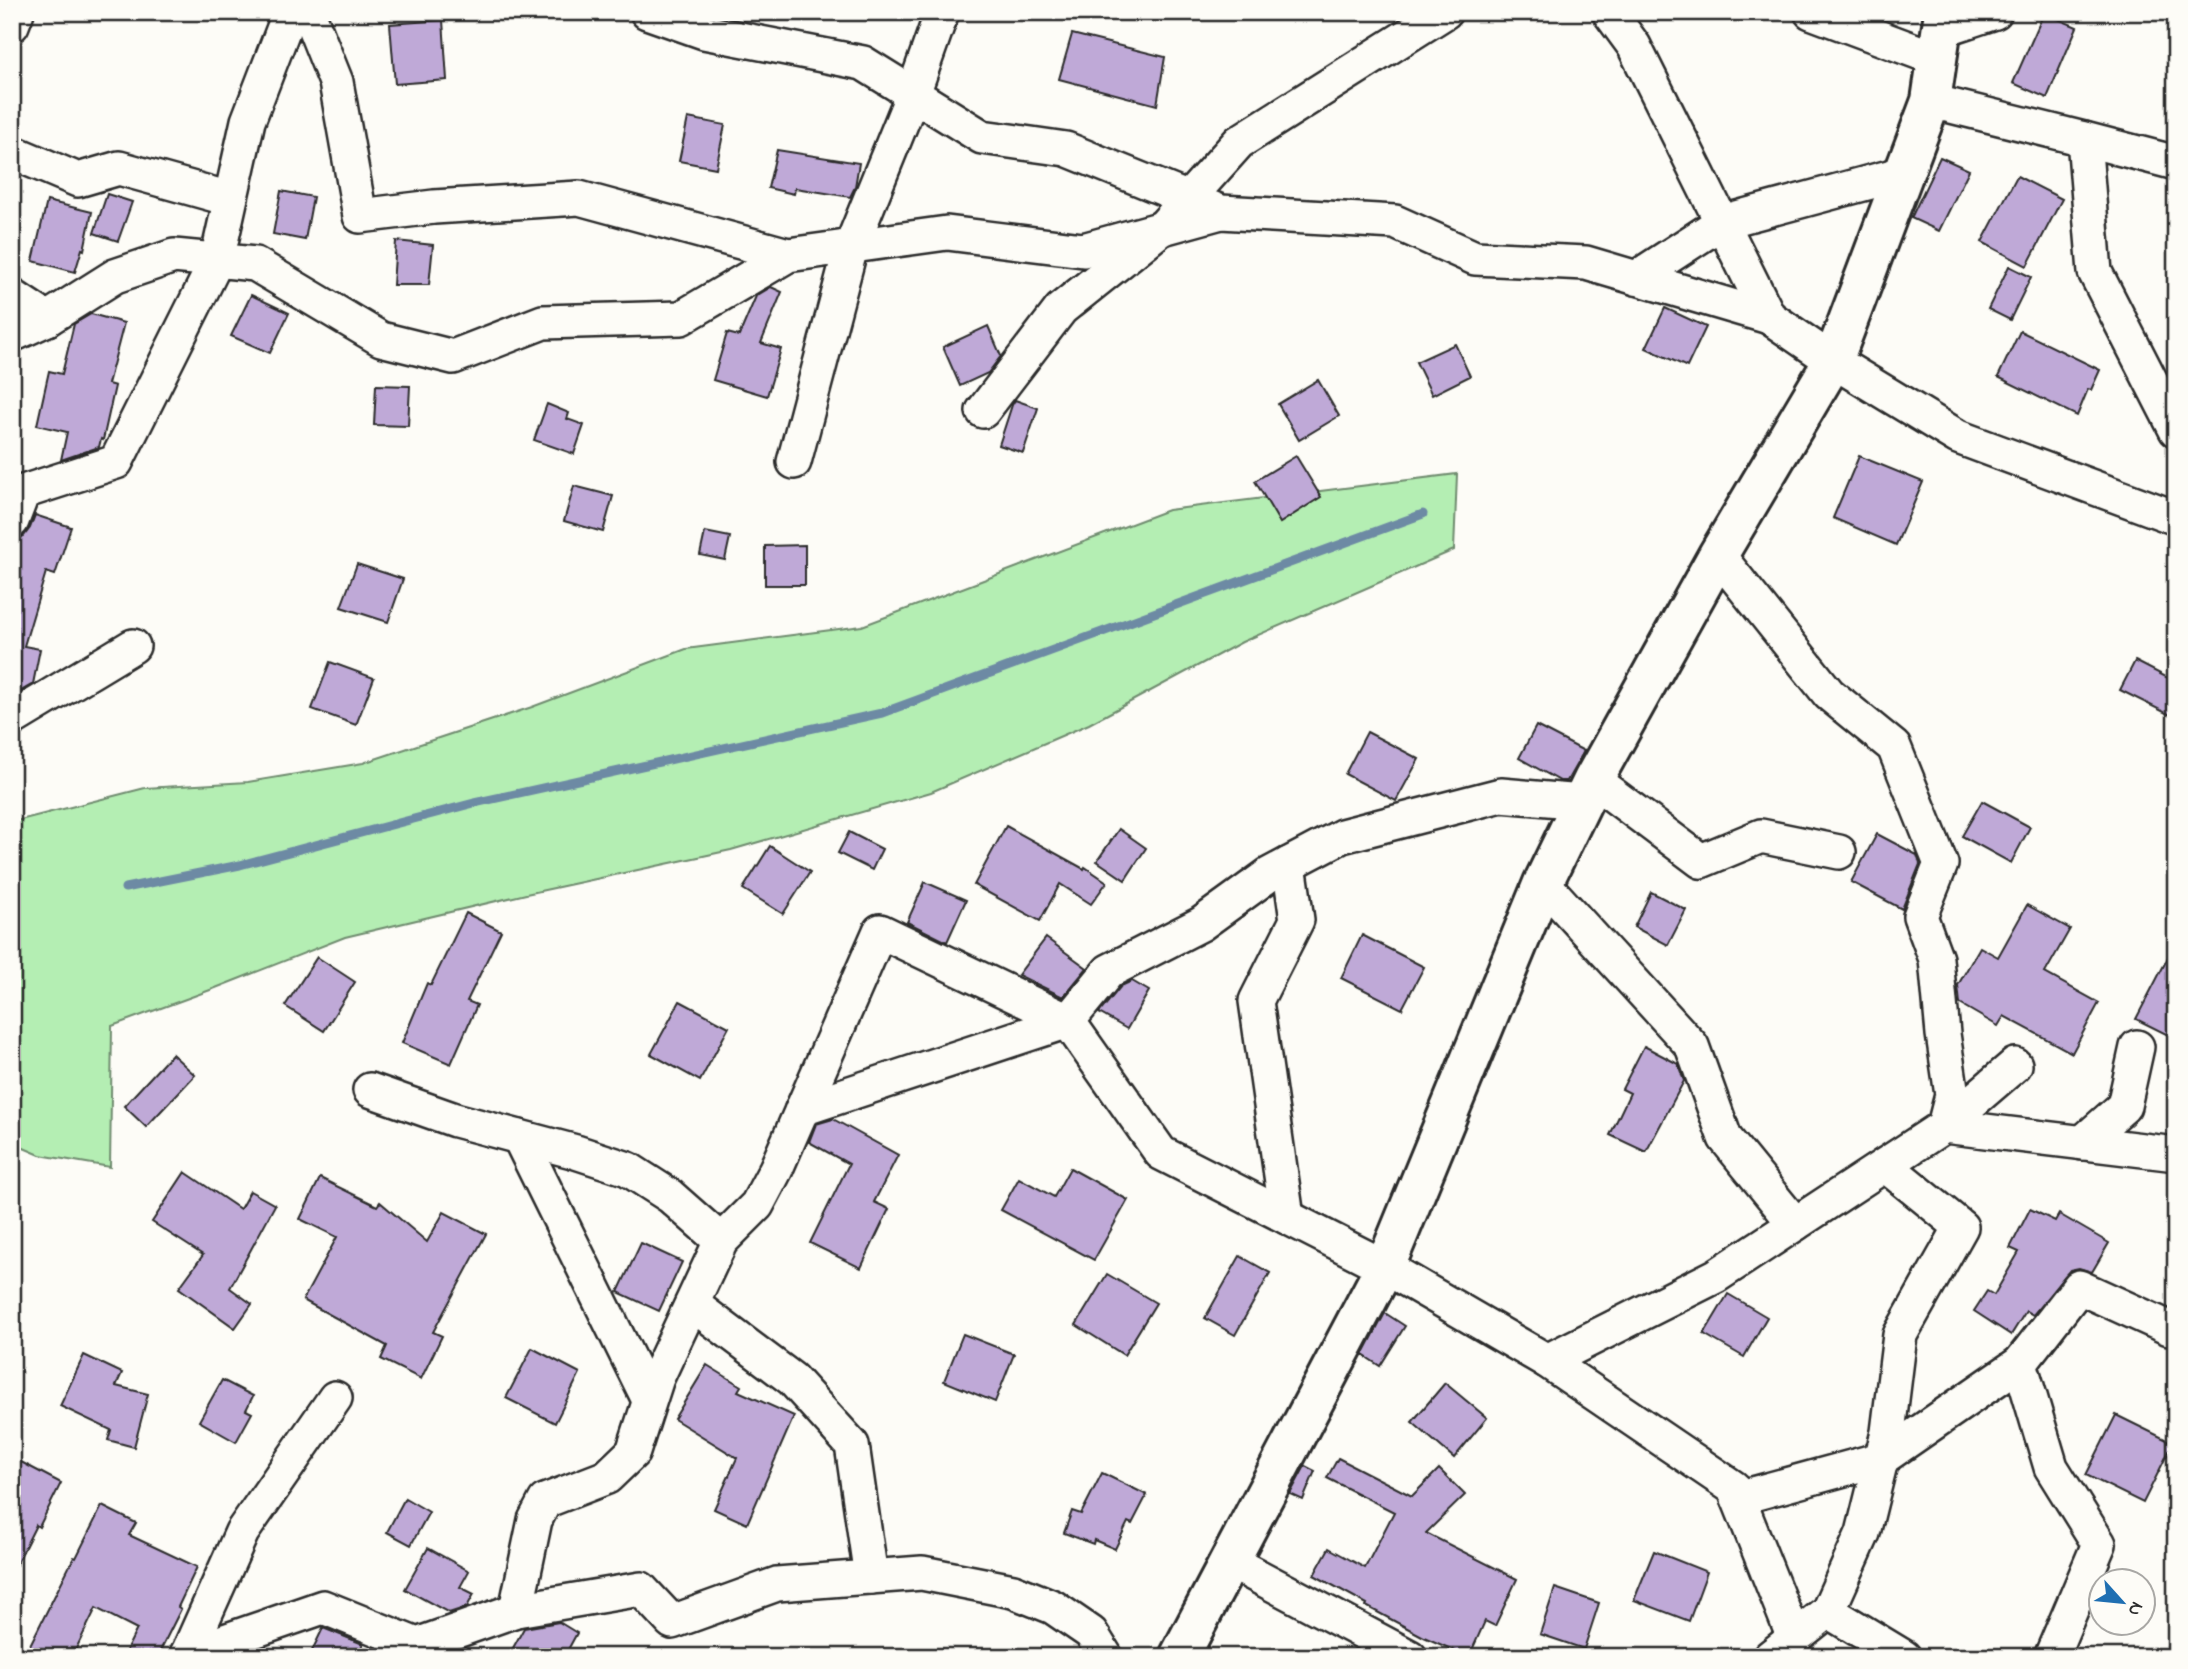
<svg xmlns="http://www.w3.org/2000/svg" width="2188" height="1669" font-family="'Indie Flower',sans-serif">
  <rect width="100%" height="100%" fill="#fdfcf7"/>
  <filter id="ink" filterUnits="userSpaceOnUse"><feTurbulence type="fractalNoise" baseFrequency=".0143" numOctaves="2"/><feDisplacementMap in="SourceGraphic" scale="14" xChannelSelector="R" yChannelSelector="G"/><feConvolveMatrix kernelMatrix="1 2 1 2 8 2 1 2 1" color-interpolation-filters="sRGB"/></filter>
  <g filter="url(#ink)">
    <path fill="#b4eeb3" stroke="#708c6f" stroke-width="2" d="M1457,474l-3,76 -212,92 -153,82 -158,68 -200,58 -205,44 -181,43 -132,52 -101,37 -2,141 -70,-12 -28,-12v-321l133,-34 103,-6 115,-19 169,-56 154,-58 176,-23 306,-116z"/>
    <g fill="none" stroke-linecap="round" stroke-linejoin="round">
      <path stroke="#6d8aa4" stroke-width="9" d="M125,888l115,-23 234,-62 408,-90 541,-199"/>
    </g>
    <g fill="#bfa9d7" stroke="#2b2b2b" stroke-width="2">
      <path d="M2044,13l33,14 -30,71 -34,-15z"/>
      <path d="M443,20l4,60 -52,4 -5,-60z"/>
      <path d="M1072,34l93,23 -8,48 -98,-26z"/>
      <path d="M688,118l37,7 -9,43 -37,-7z"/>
      <path d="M777,150l82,13 -4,24 -5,10 -55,-9 -1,6 -26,-6z"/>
      <path d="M1940,157l29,13 -30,61 -28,-13z"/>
      <path d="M2017,176l45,23 -35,67 -45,-24z"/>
      <path d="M281,191l32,6 -8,43 -32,-6z"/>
      <path d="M107,194l25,8 -14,39 -24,-8z"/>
      <path d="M47,201l45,11 -8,38 -2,-1 -7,23 -42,-11z"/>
      <path d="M396,241l37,4 -4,40h-36z"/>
      <path d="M2009,266l22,11 -21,43 -22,-11z"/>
      <path d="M771,287l11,5 -21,51 20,6 -14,47 -54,-16 14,-47 12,3 17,-40z"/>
      <path d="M251,295l38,18 -19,40 -39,-17z"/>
      <path d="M1665,308l41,19 -19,40 -41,-19z"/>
      <path d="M91,314l33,9 -16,61 7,2 -12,54 -2,-1 -2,8 -38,13 6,-28 -30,-7 12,-54 13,3 12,-50z"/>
      <path d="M988,326l13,30 -13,17 -28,13 -17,-39z"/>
      <path d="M2020,331l80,39 -9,20 -3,-1 -11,27 -79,-39z"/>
      <path d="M1455,344l15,32 -38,19 -16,-33z"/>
      <path d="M1318,380l21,36 -40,24 -21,-36z"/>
      <path d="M376,385l34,1 -2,40 -34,-1z"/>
      <path d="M1015,400l23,8 -15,45 -24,-8 13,-40z"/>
      <path d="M547,404l22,9 -2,6 17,6 -10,29 -40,-14z"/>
      <path d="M1296,456l25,41 -41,26 -25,-42z"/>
      <path d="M1859,456l64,26 -27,63 -63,-27z"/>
      <path d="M574,486l39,10 -10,36 -39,-11z"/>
      <path d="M35,515l36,12 -16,48 -9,-3 -22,74 16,3 -7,35 -21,12v-148l3,-8 9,-4 6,-8z"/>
      <path d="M705,532l25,5 -5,23 -25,-5z"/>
      <path d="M805,545v40h-40v-39z"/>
      <path d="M357,564l46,15 -15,43 -47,-15z"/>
      <path d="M2135,661l41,21v36l-56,-28z"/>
      <path d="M330,662l44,16 -18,47 -44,-16z"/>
      <path d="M1536,726l48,25 -17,30h-7l-41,-23z"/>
      <path d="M1367,732l52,27 -23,42 -51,-27z"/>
      <path d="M1982,801l48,26 -19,36 -49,-27z"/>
      <path d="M1006,826l78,43 1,-2 22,15 -16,22 -31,-20 -20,37 -66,-36z"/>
      <path d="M1119,829l27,19 -21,32 -28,-19z"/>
      <path d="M849,832l33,17 -10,21 -34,-17z"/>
      <path d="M1877,834l40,21 3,9 -18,45 -51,-27z"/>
      <path d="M770,846l40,26 -27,42 -40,-25z"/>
      <path d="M925,882l41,18 -19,42 -40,-20z"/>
      <path d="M1651,892l35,18 -18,35 -34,-18z"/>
      <path d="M2027,905l43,24 -25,44 54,30 -27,50 -68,-37 -6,10 -38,-22 -2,-19 22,-38 18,10z"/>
      <path d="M466,913l35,18 -34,70 10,4 -26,59 -49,-21 25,-60 4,2z"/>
      <path d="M1362,935l62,32 -22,42 -61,-31z"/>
      <path d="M1046,938l41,30 -24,29 -45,-22z"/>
      <path d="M2176,942v97l-40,-20z"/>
      <path d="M317,957l38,25 -31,49 -39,-25z"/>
      <path d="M1132,981l17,10 -22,38 -28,-16 22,-27z"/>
      <path d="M680,1001l49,26 -29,54 -49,-27z"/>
      <path d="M1644,1046l34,18 6,17 -38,71 -36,-17 20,-42 -8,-4z"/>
      <path d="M172,1054l23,21 -49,52 -22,-21z"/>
      <path d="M833,1119l65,36 -24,47 15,7 -28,59 -51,-25 39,-79 -40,-22 7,-18z"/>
      <path d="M1070,1168l58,32 -34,60 -93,-50 18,-32 35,19z"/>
      <path d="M185,1172l55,37 10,-18 25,14 -45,83 22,16 -17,24 -56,-40 24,-33 -51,-33z"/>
      <path d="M320,1178l57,28 3,-4 47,40 17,-30 42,22 -53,98 9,4 -21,43 -40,-20 6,-13 -84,-46 34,-63 -37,-18z"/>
      <path d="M2030,1209l25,12 4,-7 50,29 -17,29 -13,-4 -9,2 -37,45 -7,-4 -15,24 -37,-24 13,-20 7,4 25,-43 -9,-4z"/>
      <path d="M641,1243l41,19 -23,49 -41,-19z"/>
      <path d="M1240,1256l30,17 -35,62 -30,-17z"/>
      <path d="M1107,1274l49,29 -32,52 -48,-30z"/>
      <path d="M1728,1294l39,23 -23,40 -40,-23z"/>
      <path d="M1385,1313l20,13 -25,40 -17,-11z"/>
      <path d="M963,1334l51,20 -19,48 -51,-21z"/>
      <path d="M532,1348l48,25 -25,50 -49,-25z"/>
      <path d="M84,1355l38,18 -6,13 32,8 -14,53 -26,-7 3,-10 -51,-24z"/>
      <path d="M707,1365l34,21 -3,5 56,25 -47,108 -33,-15 23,-51 -63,-39z"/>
      <path d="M222,1380l31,16 -7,14 6,3 -16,29 -37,-21z"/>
      <path d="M1445,1383l42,35 -33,40 -42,-36z"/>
      <path d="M2116,1415l57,28 -30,60 -57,-28z"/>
      <path d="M1338,1458l74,38 27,-27 26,26 -39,38 91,46 -22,47 -10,-5 -16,36 -45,-20 -58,-31 1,-2 -53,-29 15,-27 36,20 29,-56 -67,-34z"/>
      <path d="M21,1462l40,21 -22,44 -3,-2 -24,48v-94z"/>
      <path d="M1305,1466l10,5 -12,29 -13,-6z"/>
      <path d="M1102,1473l45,22 -15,29 -4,-2 -13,27 -21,-9 -1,4 -29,-11 8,-22 9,3z"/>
      <path d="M405,1498l24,14 -18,33 -24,-13z"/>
      <path d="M102,1506l34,17 -7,12 68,32 -19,40 3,2 -24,48h-34l14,-28 -41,-21 -24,49h-48l50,-100 2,1z"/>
      <path d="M428,1548l41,23 -9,16 14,7 -7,13 -18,6 -44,-24z"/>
      <path d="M1654,1551l53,21 -18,49 -55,-21z"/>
      <path d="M1555,1588l44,15 -15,46 -44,-15z"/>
      <path d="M559,1622l18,11 -13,24h-56l16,-29z"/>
      <path d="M323,1628l40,16 -6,13h-48z"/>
    </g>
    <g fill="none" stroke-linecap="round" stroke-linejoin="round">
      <defs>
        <g id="street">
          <path d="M308,12l28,70 24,134 74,-9 145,-9 209,57"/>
          <path d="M647,12l57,20 159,31 119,74 84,12 155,63 174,10 80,36 111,5 183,54"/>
          <path d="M1609,12l25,34 135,271 64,44 125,76 218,81"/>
          <path d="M1811,12l126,47"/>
          <path d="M12,25l5,-13"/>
          <path d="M1941,30l54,-18"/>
          <path d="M1931,101l153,38 11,133 81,158"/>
          <path d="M2084,139l92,24"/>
          <path d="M12,152l66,28 41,-12 111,31"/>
          <path d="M1636,278l86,-56 182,-49"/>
          <path d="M12,296l35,23"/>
          <path d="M12,335l35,-16 68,-43 59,-20 81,8 126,75 72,18 90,-35 138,-4 107,-63 159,-22 136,17 138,-38"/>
          <path d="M983,411l78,-102 101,-81 77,-86 206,-130"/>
          <path d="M794,462l57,-215 62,-153 29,-82"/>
          <path d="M12,521l11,-29 93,-30 101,-202 31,-139 42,-109"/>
          <path d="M1718,555l111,139 65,53 47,117 -21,52 16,43 7,75 9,61 -8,31"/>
          <path d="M12,719l121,-73"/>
          <path d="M1593,780l108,81 60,-25 78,16"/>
          <path d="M1543,883l149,163 33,92 70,86"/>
          <path d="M370,1090l85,30 121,32 52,17 42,27 51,45"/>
          <path d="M802,1109l266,-88 41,-50 92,-47 69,-50 72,-38 159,-41 81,7"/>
          <path d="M1944,1126l71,-61"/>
          <path d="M519,1137l130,263"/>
          <path d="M2082,1143l42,-37 13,-59"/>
          <path d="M1287,1217l-31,-216 41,-81 -8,-56"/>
          <path d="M692,1304l100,75 60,66 19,132"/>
          <path d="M1547,1361l187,127 60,150"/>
          <path d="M2020,1363l31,104 48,77 -48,113"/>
          <path d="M1738,1498l143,-39 139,-96 59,-76 90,41"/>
          <path d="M1229,1561l181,96"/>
          <path d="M516,1610l19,-90 10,-19 62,-24 26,-25 24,-74 64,-137 36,-36 19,-36 104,-238 188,90 93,132 224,114 162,94 169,-85 228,-150 232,28"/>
          <path d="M1828,1611l76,46"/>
          <path d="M187,1654l136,-47 94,38 99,-35 125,-21 31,33 105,-38 145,-11 91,18 40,16 38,26 15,24"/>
          <path d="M186,1657l56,-125 93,-134"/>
          <path d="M1770,1657l58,-46 35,-78 25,-101 12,-97 61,-108 -76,-62"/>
        </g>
        <path id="secondary" d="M1179,1657l206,-390 158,-384 50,-103 125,-225 115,-194 98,-260 13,-89"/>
      </defs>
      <use href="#street" stroke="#2b2b2b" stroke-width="38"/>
      <use href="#secondary" stroke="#2b2b2b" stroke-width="44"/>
      <use href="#street" stroke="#fdfcf7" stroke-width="33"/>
      <use href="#secondary" stroke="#fdfcf7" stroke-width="38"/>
    </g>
  </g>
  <rect width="2188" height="1669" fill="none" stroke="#fdfcf7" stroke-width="42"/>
  <rect x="21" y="21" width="2146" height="1627" fill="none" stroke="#2b2b2b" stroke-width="2.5" filter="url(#ink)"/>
  <g transform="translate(2122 1602) rotate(117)"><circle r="33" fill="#fdfcf7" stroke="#a9a8a5" stroke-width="2"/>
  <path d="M0-5L12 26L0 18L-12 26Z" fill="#1f6fb2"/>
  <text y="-10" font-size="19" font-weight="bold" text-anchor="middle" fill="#2b2b2b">N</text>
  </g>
</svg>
